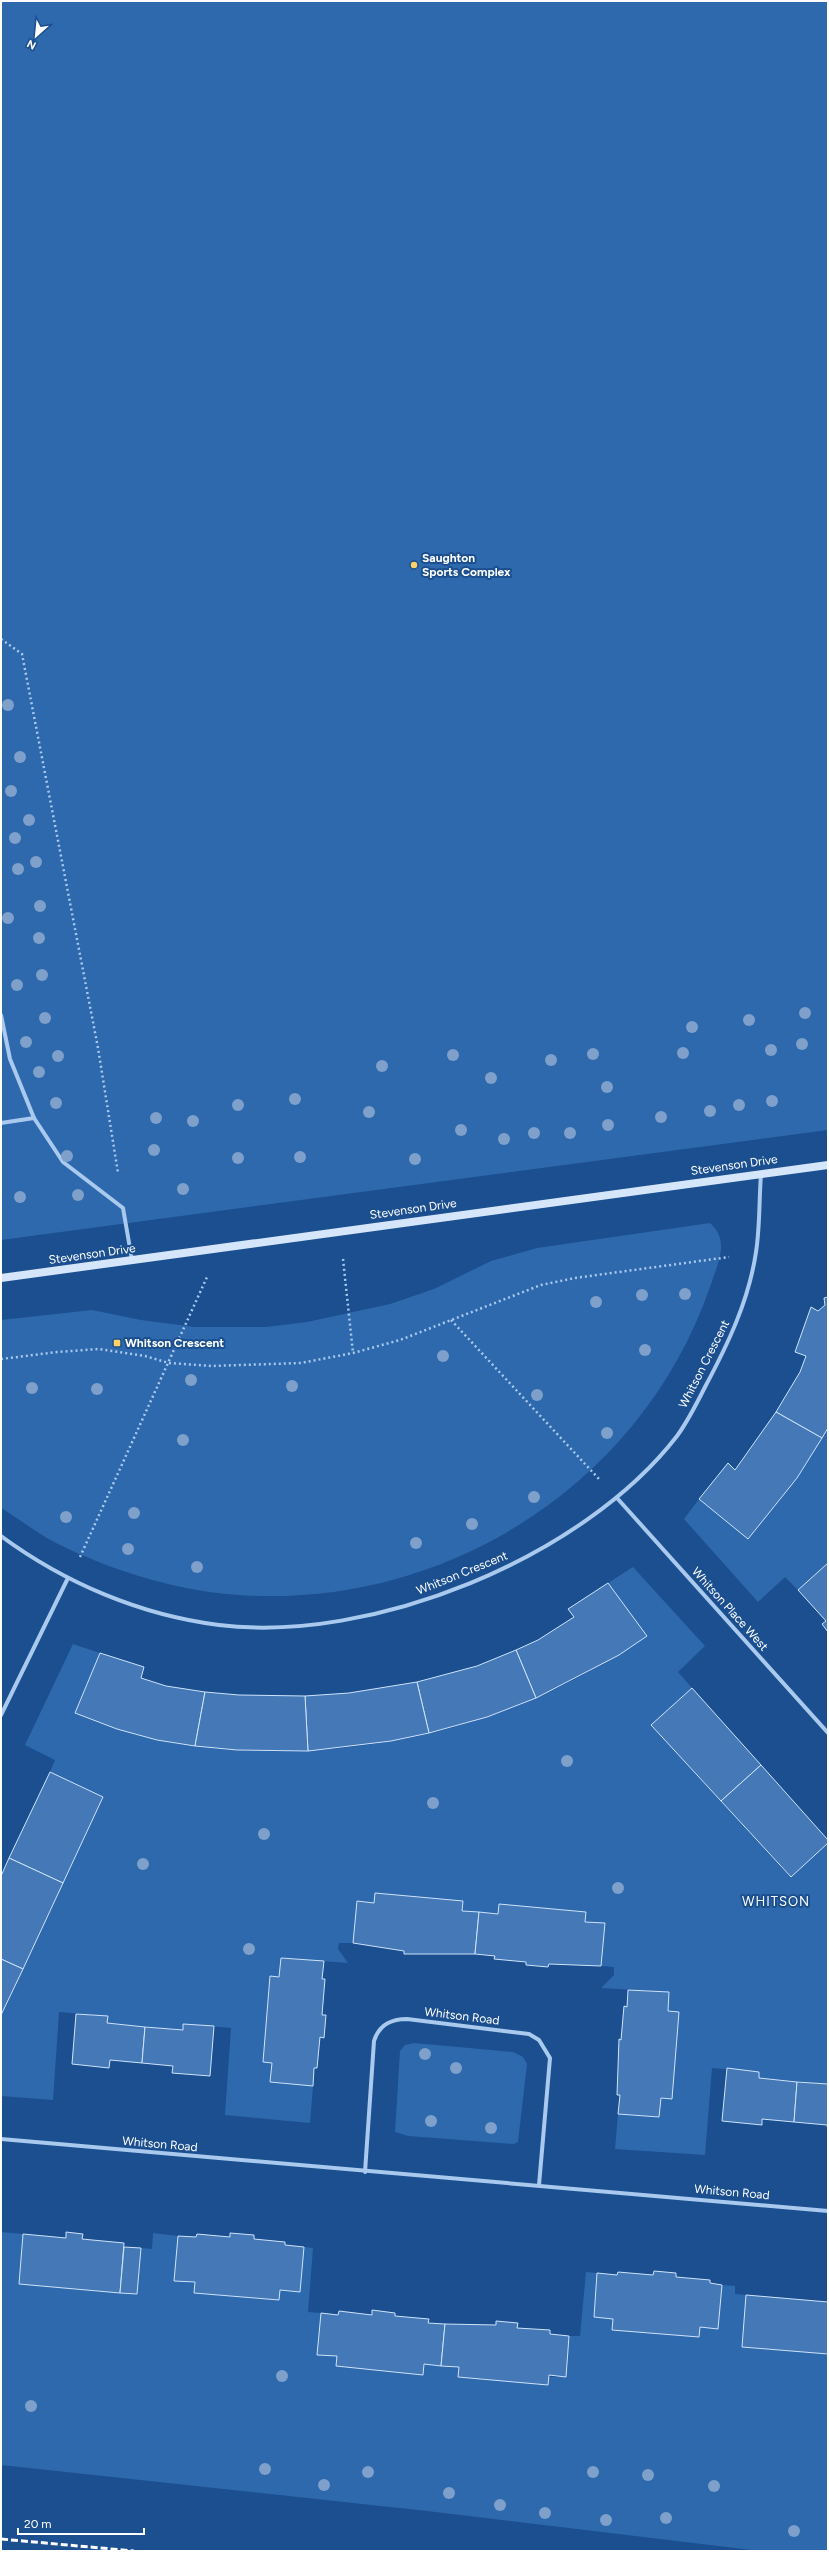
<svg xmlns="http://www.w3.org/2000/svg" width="829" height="2552" font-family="Figtree,sans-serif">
  <rect width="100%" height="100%" fill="#1b4f8f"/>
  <g fill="#2e69ad">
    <path d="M1,1h827v1129l-827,110z"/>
    <path d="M710,1223c21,18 7,42 0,64 -70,202 -273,327 -484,307 -58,-6 -118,-25 -170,-51 -19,-10 -37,-24 -55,-35v-188l91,-10 49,10 54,7h71l41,-5 83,-18 44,-15 57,-28 46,-13z"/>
    <path d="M828,1428v135l-30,27 -13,-13 -27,25 -74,-83 15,-20 49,40 49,-61z"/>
    <path d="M633,1567l72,79 -27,26 14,16 -41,37 139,152 38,-34v241l-69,-6v-6l-47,-4 -7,87 -90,-6 3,-35 41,3 10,-125 -68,-4 13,-13v-8l-13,-1 -16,-44 1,-10 -87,-8 -1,10 -36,-3v-10l-87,-8 -1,10 -17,-2 -4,42h-14l-1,6 10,14 -67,-5 -2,19 -9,-1 -7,86 9,1 -2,19 43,4 -3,37 -85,-8 6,-87 -47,-4 -1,6 -76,-7v-7l-48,-4 -6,88 -52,-4v-81l102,-218 -53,-25 5,-12 -30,-15 48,-101 27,9 -25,60c27,9 55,21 83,27 115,23 248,10 356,-33 47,-18 91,-44 133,-71l-39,-53z"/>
    <path d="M414,2043l99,9 10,5 4,7 -9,78 -4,2 -106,-8 -13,-4 5,-81 5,-6z"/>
    <path d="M1,2232l22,2 -3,50 117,10 4,-46 11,1 1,-16 25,3 -4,45 21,1 -1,11 85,7 1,-10 20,2 4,-45 9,1 -5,64 13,1 16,43 -1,10 87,9 1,-11 35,3 -1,10h108l3,-41h11l6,-64 11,1 -3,44 19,2v11l86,7 1,-10 18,1 4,-43 13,1v8l11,1 -4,52 86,7v197h-68l-333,-40 -426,-46z"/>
  </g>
  <g fill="#4478b7" stroke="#cfe3fa">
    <path d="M828,1297v131l-6,10 -46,-26 24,-40 6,-16 -11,-4 16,-45 7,4 7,-6 -1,-7z"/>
    <path d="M776,1412l46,26 -25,40 -49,61 -49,-40 29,-36 7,7z"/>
    <path d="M828,1563v69l-6,-8 4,-3 -28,-31z"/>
    <path d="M608,1583l39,53 -28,19 -83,43 -20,-48 22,-10 36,-23 -6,-8z"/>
    <path d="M516,1650l20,48 -49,19 -58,16 -12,-51 60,-16z"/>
    <path d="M100,1653l44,14 -3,11 25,8 39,6 -10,54 -38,-6 -40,-11 -42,-16z"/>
    <path d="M417,1682l12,51 -38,8 -83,10 -3,-55 44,-3z"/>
    <path d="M692,1688l69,77 -40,36 -70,-76z"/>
    <path d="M205,1692l34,3 66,1 3,55 -71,-1 -42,-4z"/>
    <path d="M761,1765l67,75v3l-37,34 -70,-76z"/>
    <path d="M50,1772l53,25 -40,86 -54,-25z"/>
    <path d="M9,1858l54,25 -40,86 -22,-10v-83z"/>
    <path d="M375,1893l88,8 -1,10 17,1 -4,42h-71v-3l-51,-8 4,-42 17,2z"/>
    <path d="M499,1904l87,8 -1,10 20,1 -4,43 -52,-2 -1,3 -22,-2v-3l-32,-3 1,-3 -20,-2 4,-42 19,2z"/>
    <path d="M281,1958l43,3 -2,18h3l-3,36h4l-2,23 -4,-1 -3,31h-3l-1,18 -43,-4 2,-19 -9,-1 7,-86 9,1z"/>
    <path d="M1,1959l22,10 -22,46z"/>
    <path d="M628,1990l41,2 -1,19 11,1 -7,87 -11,-1 -2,19 -41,-3 2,-19h-3l2,-56 2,1 3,-34 3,1z"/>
    <path d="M76,2014l32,2 -1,7 38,4 -3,36 -32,-3 -1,8 -37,-4z"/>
    <path d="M183,2024l31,2 -4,50 -38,-3 1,-7 -31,-3 3,-36 38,3z"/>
    <path d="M727,2068l32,4v6l38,4 -3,40 -32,-3v6l-40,-4z"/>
    <path d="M797,2082l31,2v47l-1,-6 -33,-3z"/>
    <path d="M66,2232l17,2 -1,5 42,4 -4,50 -101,-9 4,-50 43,4z"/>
    <path d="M230,2233l24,2v4l31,3v3l19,2 -4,45 -20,-2 -1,10 -85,-7 1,-11 -21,-1 4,-45 18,1 1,-3 33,3z"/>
    <path d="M124,2247l17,1 -4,46 -17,-1z"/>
    <path d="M654,2271l22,2v4l34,3v3l12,2 -4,44 -18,-2 -1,10 -87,-7 1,-11 -19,-2 3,-44 20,2 1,-3 35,3z"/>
    <path d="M746,2295l82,7v52l-86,-7z"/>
    <path d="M372,2310l23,3v3l34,3 -1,4 17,1 -4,42 -17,-2 -1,11 -87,-9 1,-10 -20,-1 4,-42 17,2 1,-4 33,4z"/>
    <path d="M496,2321l22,2 -1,5 33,2v4l19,2 -3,41 -17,-2 -1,10 -90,-8 1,-10 -18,-1 4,-42 51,1z"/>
  </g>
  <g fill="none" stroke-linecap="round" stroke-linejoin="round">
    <g stroke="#a9c9ee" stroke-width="2.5" stroke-dasharray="2 3" stroke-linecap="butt">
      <path d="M1,639l21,15 76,394 20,125"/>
      <path d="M343,1259l10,94"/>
      <path d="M451,1320l148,159"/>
      <path d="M1,1359l56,-7 42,-3 46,7 24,7 43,3 89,-3 52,-10 47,-13 141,-55 34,-7 154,-21"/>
      <path d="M80,1557l127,-280"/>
    </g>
    <g stroke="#a9c9ee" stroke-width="4">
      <path d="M1,1015l9,44 24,59 29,44 60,46 9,52"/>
      <path d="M1,1123l33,-5"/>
      <path d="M617,1498l211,235"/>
      <path d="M1,1536c64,47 139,79 218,89 152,19 364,-67 458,-189 11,-15 20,-33 28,-49 23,-43 44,-87 51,-135 4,-25 3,-52 5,-78"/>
      <path d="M1,1715l67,-137"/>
      <path d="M1,2139l827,72"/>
      <path d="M365,2172l9,-131c5,-16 16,-22 33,-22l122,15 10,6 11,18 -11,127"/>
    </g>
    <path stroke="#d6e6fa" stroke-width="8" d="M1,1278l827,-113"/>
    <path stroke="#fff" stroke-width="3" stroke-dasharray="7 3" stroke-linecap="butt" d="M1,2539l133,12"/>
  </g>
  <g fill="#7ea0ca">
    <circle cx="8" cy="705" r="6"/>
    <circle cx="20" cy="757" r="6"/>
    <circle cx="11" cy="791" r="6"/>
    <circle cx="29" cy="820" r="6"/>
    <circle cx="15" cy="838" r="6"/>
    <circle cx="36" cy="862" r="6"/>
    <circle cx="18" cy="869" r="6"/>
    <circle cx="40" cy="906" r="6"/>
    <circle cx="8" cy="918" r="6"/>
    <circle cx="39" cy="938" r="6"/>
    <circle cx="42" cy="975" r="6"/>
    <circle cx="17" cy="985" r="6"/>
    <circle cx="805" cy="1013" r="6"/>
    <circle cx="45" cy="1018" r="6"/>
    <circle cx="749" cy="1020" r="6"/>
    <circle cx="692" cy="1027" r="6"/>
    <circle cx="26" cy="1042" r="6"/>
    <circle cx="802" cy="1044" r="6"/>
    <circle cx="771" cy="1050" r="6"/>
    <circle cx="683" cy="1053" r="6"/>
    <circle cx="593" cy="1054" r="6"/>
    <circle cx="453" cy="1055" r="6"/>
    <circle cx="58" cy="1056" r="6"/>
    <circle cx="551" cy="1060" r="6"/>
    <circle cx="382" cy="1066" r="6"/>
    <circle cx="39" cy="1072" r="6"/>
    <circle cx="491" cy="1078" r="6"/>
    <circle cx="607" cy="1087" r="6"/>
    <circle cx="295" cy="1099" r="6"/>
    <circle cx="772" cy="1101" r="6"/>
    <circle cx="56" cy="1103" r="6"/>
    <circle cx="238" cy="1105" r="6"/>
    <circle cx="739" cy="1105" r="6"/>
    <circle cx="710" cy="1111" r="6"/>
    <circle cx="369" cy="1112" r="6"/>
    <circle cx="661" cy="1117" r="6"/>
    <circle cx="156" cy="1118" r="6"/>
    <circle cx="193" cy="1121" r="6"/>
    <circle cx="608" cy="1125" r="6"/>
    <circle cx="461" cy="1130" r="6"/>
    <circle cx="534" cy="1133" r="6"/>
    <circle cx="570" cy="1133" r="6"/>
    <circle cx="504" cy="1139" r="6"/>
    <circle cx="154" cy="1150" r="6"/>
    <circle cx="67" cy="1156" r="6"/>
    <circle cx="300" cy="1157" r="6"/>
    <circle cx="238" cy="1158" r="6"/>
    <circle cx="415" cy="1159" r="6"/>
    <circle cx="183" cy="1189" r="6"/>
    <circle cx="78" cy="1195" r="6"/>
    <circle cx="20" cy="1197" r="6"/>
    <circle cx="685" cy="1294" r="6"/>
    <circle cx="642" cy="1295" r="6"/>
    <circle cx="596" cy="1302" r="6"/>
    <circle cx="645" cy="1350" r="6"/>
    <circle cx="443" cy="1356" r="6"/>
    <circle cx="191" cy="1380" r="6"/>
    <circle cx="292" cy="1386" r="6"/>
    <circle cx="32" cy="1388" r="6"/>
    <circle cx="97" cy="1389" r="6"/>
    <circle cx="537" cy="1395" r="6"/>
    <circle cx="607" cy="1433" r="6"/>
    <circle cx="183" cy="1440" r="6"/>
    <circle cx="534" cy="1497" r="6"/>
    <circle cx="134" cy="1513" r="6"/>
    <circle cx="66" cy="1517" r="6"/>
    <circle cx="472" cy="1524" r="6"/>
    <circle cx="416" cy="1543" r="6"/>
    <circle cx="128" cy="1549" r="6"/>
    <circle cx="197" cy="1567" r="6"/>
    <circle cx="567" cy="1761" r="6"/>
    <circle cx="433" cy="1803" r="6"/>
    <circle cx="264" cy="1834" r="6"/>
    <circle cx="143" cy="1864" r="6"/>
    <circle cx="618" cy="1888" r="6"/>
    <circle cx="249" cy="1949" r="6"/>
    <circle cx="425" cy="2054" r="6"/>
    <circle cx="456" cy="2068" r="6"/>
    <circle cx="431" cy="2121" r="6"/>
    <circle cx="491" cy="2128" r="6"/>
    <circle cx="282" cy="2376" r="6"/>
    <circle cx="31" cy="2406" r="6"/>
    <circle cx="265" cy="2469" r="6"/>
    <circle cx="368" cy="2472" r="6"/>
    <circle cx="593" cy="2472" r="6"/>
    <circle cx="648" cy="2475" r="6"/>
    <circle cx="324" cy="2485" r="6"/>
    <circle cx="714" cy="2486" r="6"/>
    <circle cx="449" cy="2493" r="6"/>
    <circle cx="500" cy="2505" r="6"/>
    <circle cx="545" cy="2513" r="6"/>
    <circle cx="666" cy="2518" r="6"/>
    <circle cx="606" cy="2520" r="6"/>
    <circle cx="794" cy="2531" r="6"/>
  </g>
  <g fill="#ffd166" stroke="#1b4f8f" stroke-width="1.5">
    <circle cx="414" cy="565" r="4"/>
    <rect x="113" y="1339" width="8" height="8" rx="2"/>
  </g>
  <g text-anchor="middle" stroke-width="4" stroke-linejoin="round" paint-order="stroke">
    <g font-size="12" font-weight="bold" fill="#fff" stroke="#1b4f8f" text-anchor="start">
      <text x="422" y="562">Saughton<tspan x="422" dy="14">Sports Complex</tspan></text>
      <text x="125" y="1347">Whitson Crescent</text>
    </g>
    <g font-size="12" fill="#fff" stroke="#1b4f8f">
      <text transform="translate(734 1165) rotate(-8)" y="4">Stevenson Drive</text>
      <text transform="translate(413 1209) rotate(-8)" y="4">Stevenson Drive</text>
      <text transform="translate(92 1254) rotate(-8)" y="4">Stevenson Drive</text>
      <text transform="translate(704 1364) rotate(-63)" y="4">Whitson Crescent</text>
      <text transform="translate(462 1573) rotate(-22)" y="4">Whitson Crescent</text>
      <text transform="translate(730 1609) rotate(48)" y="4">Whitson Place West</text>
      <text transform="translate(462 2016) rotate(7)" y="4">Whitson Road</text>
      <text transform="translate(160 2144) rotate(5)" y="4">Whitson Road</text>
      <text transform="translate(732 2192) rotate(5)" y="4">Whitson Road</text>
    </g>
    <g font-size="13" letter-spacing="1" fill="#fff" stroke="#1b4f8f">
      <text x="776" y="1906">WHITSON</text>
    </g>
  </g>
  <rect width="829" height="2552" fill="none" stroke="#ffffff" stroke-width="4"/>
  <g transform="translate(36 36) rotate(207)" stroke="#1b4f8f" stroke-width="3" paint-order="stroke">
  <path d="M0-3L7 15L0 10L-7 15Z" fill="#ffffff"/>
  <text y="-6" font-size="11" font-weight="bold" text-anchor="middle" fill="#ffffff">N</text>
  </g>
  <path d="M18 2528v6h126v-6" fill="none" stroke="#ffffff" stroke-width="2"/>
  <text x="24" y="2528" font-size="12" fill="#ffffff" stroke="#1b4f8f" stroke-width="3" paint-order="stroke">20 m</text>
</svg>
